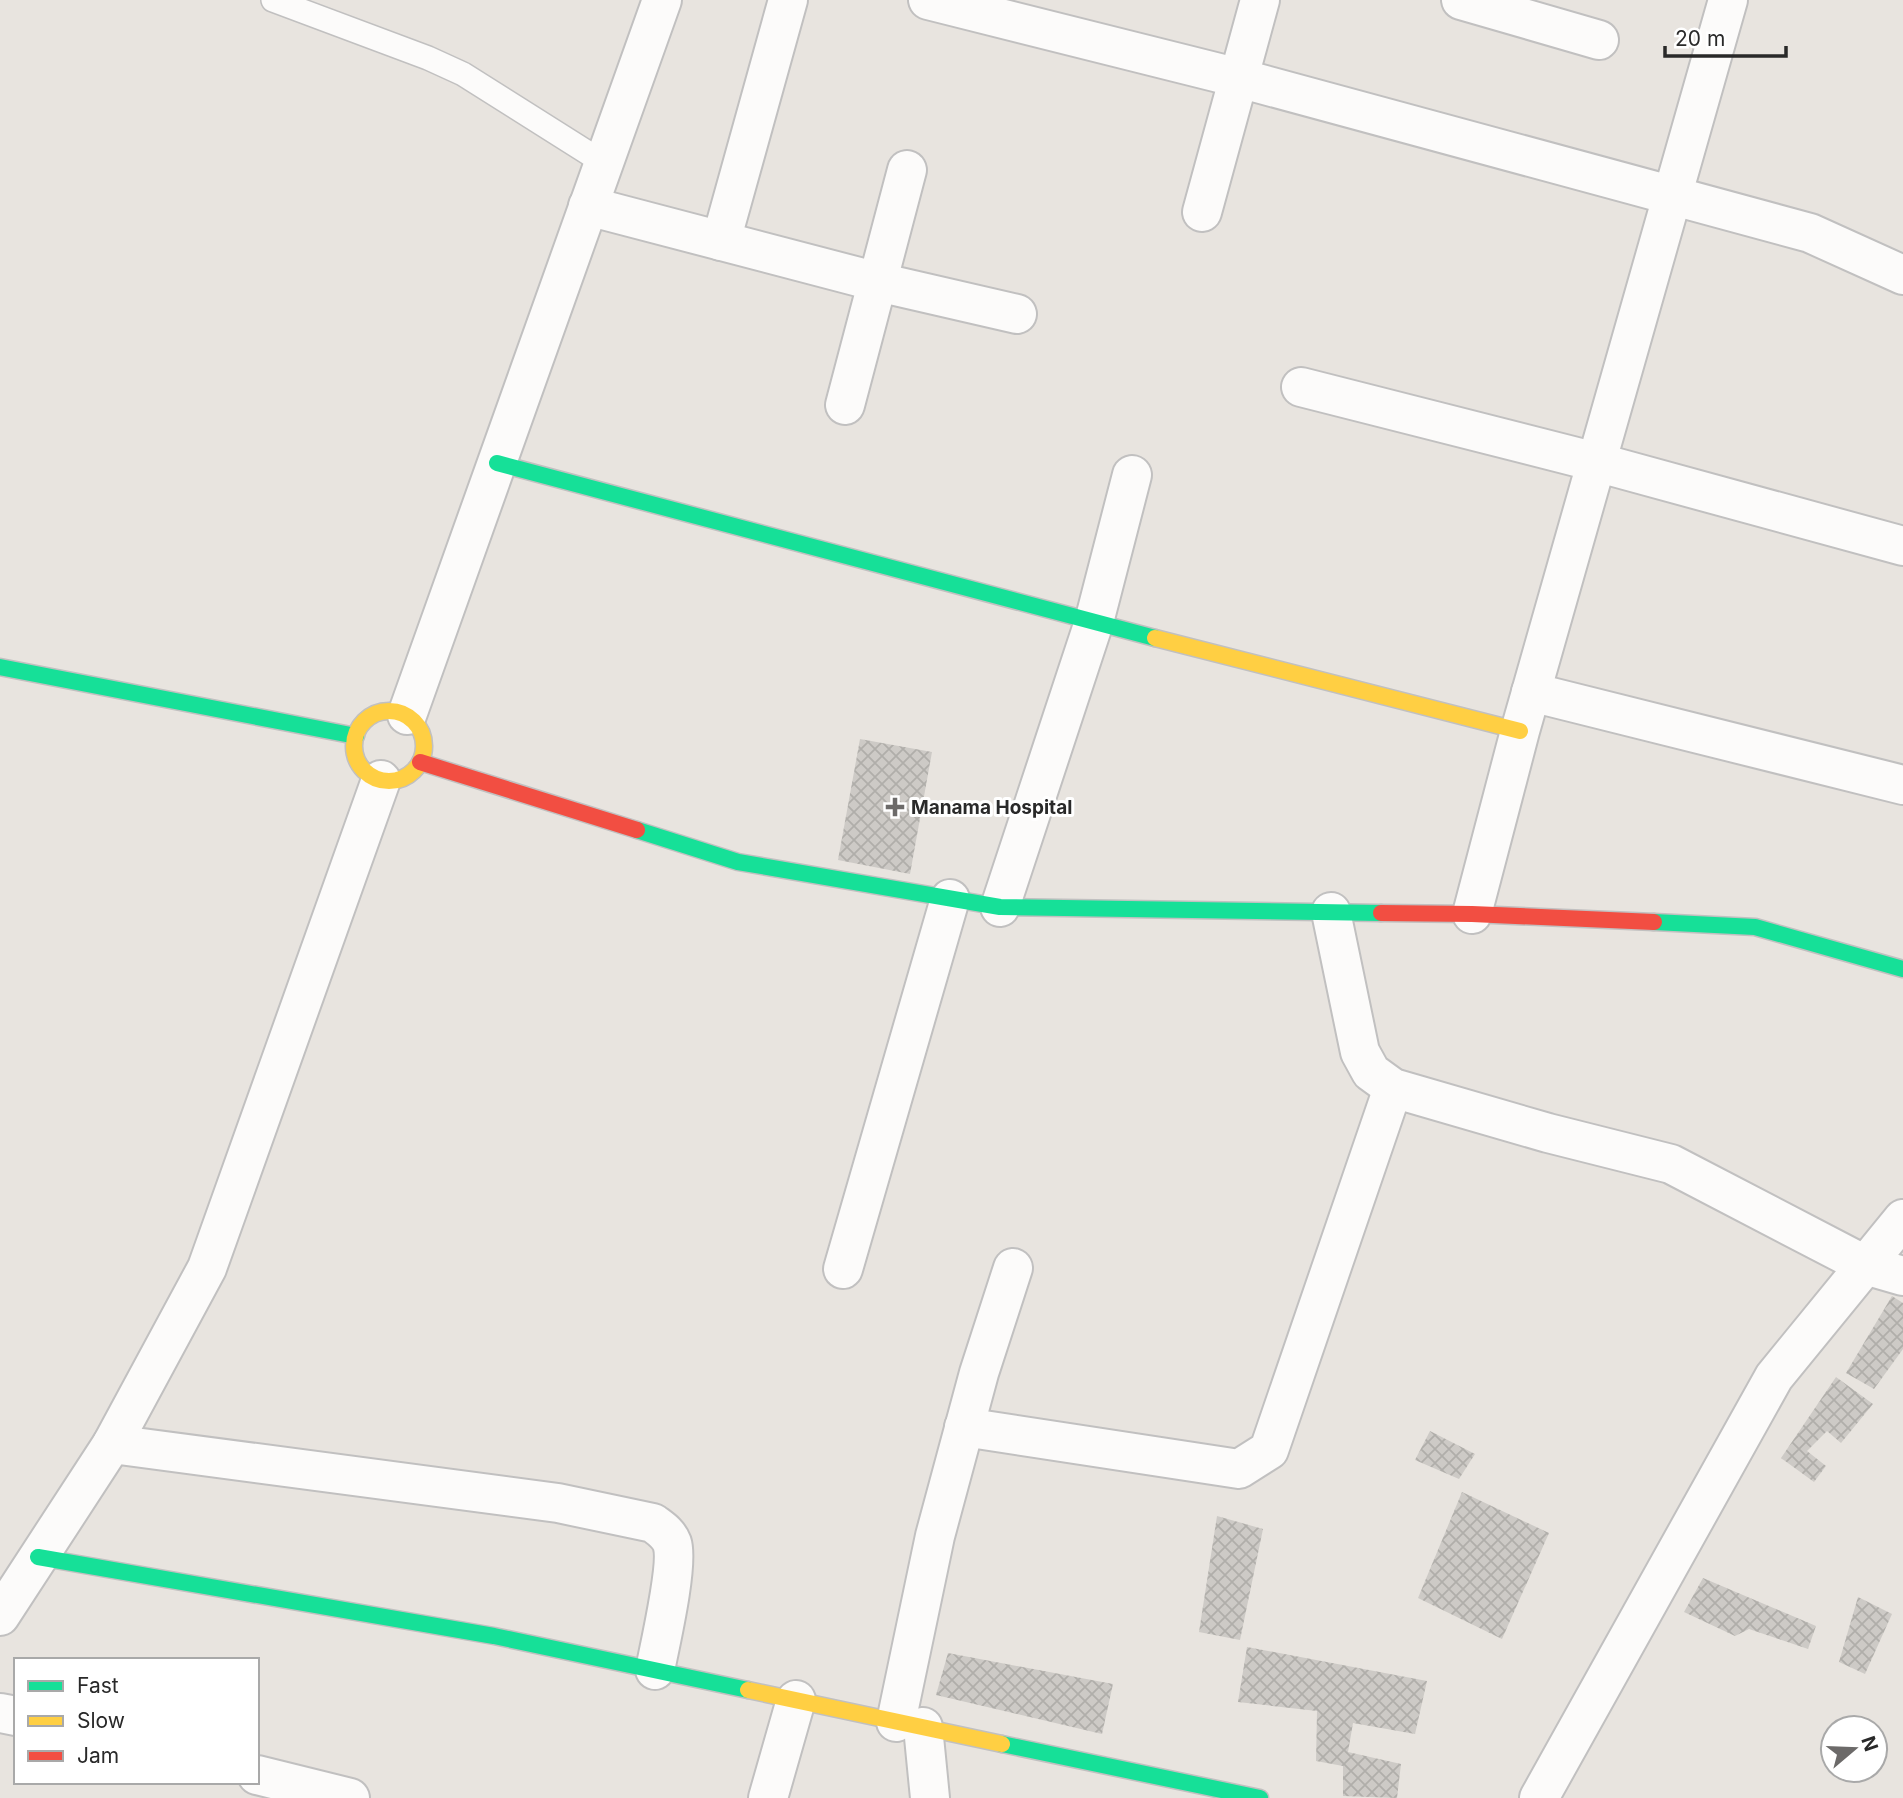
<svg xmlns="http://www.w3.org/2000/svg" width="1903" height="1798" font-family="Inter,sans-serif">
  <defs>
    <pattern id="building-cross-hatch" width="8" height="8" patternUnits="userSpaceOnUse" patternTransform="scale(1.75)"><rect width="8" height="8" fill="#cdcac6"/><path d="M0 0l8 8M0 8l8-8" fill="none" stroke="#b0aeaa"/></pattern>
  </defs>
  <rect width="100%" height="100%" fill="#e8e4df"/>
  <g fill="url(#building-cross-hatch)">
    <path d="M860,739l72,13 -22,122 -72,-14z"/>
    <path d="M1892,1296l11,7v46l-29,40 -28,-16z"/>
    <path d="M1836,1377l37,27 -32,39 -14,-12 -20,20 19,15 -12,16 -33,-24z"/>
    <path d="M1430,1431l45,23 -16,25 -44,-19z"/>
    <path d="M1462,1492l87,41 -47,106 -84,-41z"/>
    <path d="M1217,1516l46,13 -23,111 -41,-8z"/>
    <path d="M1703,1578l113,48 -8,23 -59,-20 -14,7 -51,-24z"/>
    <path d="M1858,1597l34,17 -27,60 -26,-12z"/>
    <path d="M1247,1647l180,34 -12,53 -62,-11 -5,29 53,12 -4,34 -54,-2v-30l-27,-5 1,-50 -79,-9z"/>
    <path d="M948,1653l165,31 -11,50 -166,-39z"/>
  </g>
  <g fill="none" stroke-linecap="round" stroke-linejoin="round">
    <defs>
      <path id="lane" d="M273,0l155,58 35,16 141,89"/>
      <g id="street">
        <path d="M928,0l311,78 571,155 93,42"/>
        <path d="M1461,0l138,40"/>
        <path d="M588,206l290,76 139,32"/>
        <path d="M1202,212l58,-212"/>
        <path d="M721,241l67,-241"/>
        <path d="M1301,387l295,75 307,84"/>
        <path d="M845,405l62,-235"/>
        <path d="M1531,692l372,93"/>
        <path d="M407,715l255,-715"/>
        <path d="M1000,907l94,-285 38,-147"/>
        <path d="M1331,912l29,140 11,20 22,16 155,45 123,31 194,101 38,11"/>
        <path d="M1472,914l48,-183 208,-731"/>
        <path d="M843,1269l107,-370"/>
        <path d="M964,1427l275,42 30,-19 124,-362"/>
        <path d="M112,1444l446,59 95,20c8,6 15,10 19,20 7,20 -12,102 -17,127"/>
        <path d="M0,1616l112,-172 95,-176 174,-488"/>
        <path d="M0,1713l16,3"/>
        <path d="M896,1722l39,-186 44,-163 34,-105"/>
        <path d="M923,1727l7,71"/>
        <path d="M257,1775l93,23"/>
        <path d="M768,1798l28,-98"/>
        <path d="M1539,1798l235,-421 129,-158"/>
      </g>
      <g id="fast">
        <path d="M497,463l658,175"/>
        <path d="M0,667l356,69"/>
        <path d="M637,830l101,32 262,45 381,6"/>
        <path d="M1654,922l101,5 148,42"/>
        <path d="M38,1557l456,79 254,54"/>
        <path d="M1002,1744l258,54"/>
      </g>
      <g id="slow">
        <path d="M1155,638l365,93"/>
        <circle cx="389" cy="746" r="35"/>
        <path d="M748,1690l254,54"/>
      </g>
      <g id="jam">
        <path d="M420,762l217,68"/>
        <path d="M1381,913l91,1 182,8"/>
      </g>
    </defs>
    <use href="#lane" stroke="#c1c0c0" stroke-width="26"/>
    <use href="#street" stroke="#c1c0c0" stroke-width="42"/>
    <use href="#fast" stroke="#c1c0c0" stroke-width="19"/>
    <use href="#slow" stroke="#c1c0c0" stroke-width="19"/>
    <use href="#jam" stroke="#c1c0c0" stroke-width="19"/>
    <use href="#lane" stroke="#fcfbfa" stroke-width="23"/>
    <use href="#street" stroke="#fcfbfa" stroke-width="38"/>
    <use href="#fast" stroke="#16e098" stroke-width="16"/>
    <use href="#slow" stroke="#ffcf43" stroke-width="16"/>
    <use href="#jam" stroke="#f24e42" stroke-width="16"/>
  </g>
  <path fill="#6c6a69" stroke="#fff" stroke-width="2.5" d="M891.5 796.5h7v7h7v7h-7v7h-7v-7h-7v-7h7z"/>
  <g text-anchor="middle" stroke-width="6" stroke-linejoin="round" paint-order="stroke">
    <g font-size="19" font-weight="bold" fill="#292929" stroke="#fff" text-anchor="start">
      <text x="911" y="814">Manama Hospital</text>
    </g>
  </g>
  <rect x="14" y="1658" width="245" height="126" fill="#ffffff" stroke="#a9a9a9" stroke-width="2"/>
  <rect x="28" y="1681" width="35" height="10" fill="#16e098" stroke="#a9a9a9" stroke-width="2"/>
  <text x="77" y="1693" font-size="21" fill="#292929">Fast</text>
  <rect x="28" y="1716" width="35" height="10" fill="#ffcf43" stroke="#a9a9a9" stroke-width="2"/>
  <text x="77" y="1728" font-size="21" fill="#292929">Slow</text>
  <rect x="28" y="1751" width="35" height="10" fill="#f24e42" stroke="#a9a9a9" stroke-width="2"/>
  <text x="77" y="1763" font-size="21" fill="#292929">Jam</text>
  <g transform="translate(1854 1749) rotate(71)"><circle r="33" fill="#ffffff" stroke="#a9a9a9" stroke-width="2"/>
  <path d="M0-5L12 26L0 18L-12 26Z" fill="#6c6a69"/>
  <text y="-10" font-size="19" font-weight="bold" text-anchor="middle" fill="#292929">N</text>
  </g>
  <path d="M1665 46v10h121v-10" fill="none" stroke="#292929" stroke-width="3.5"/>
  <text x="1675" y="46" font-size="21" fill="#292929" stroke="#ffffff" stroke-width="5" paint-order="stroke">20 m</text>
</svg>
